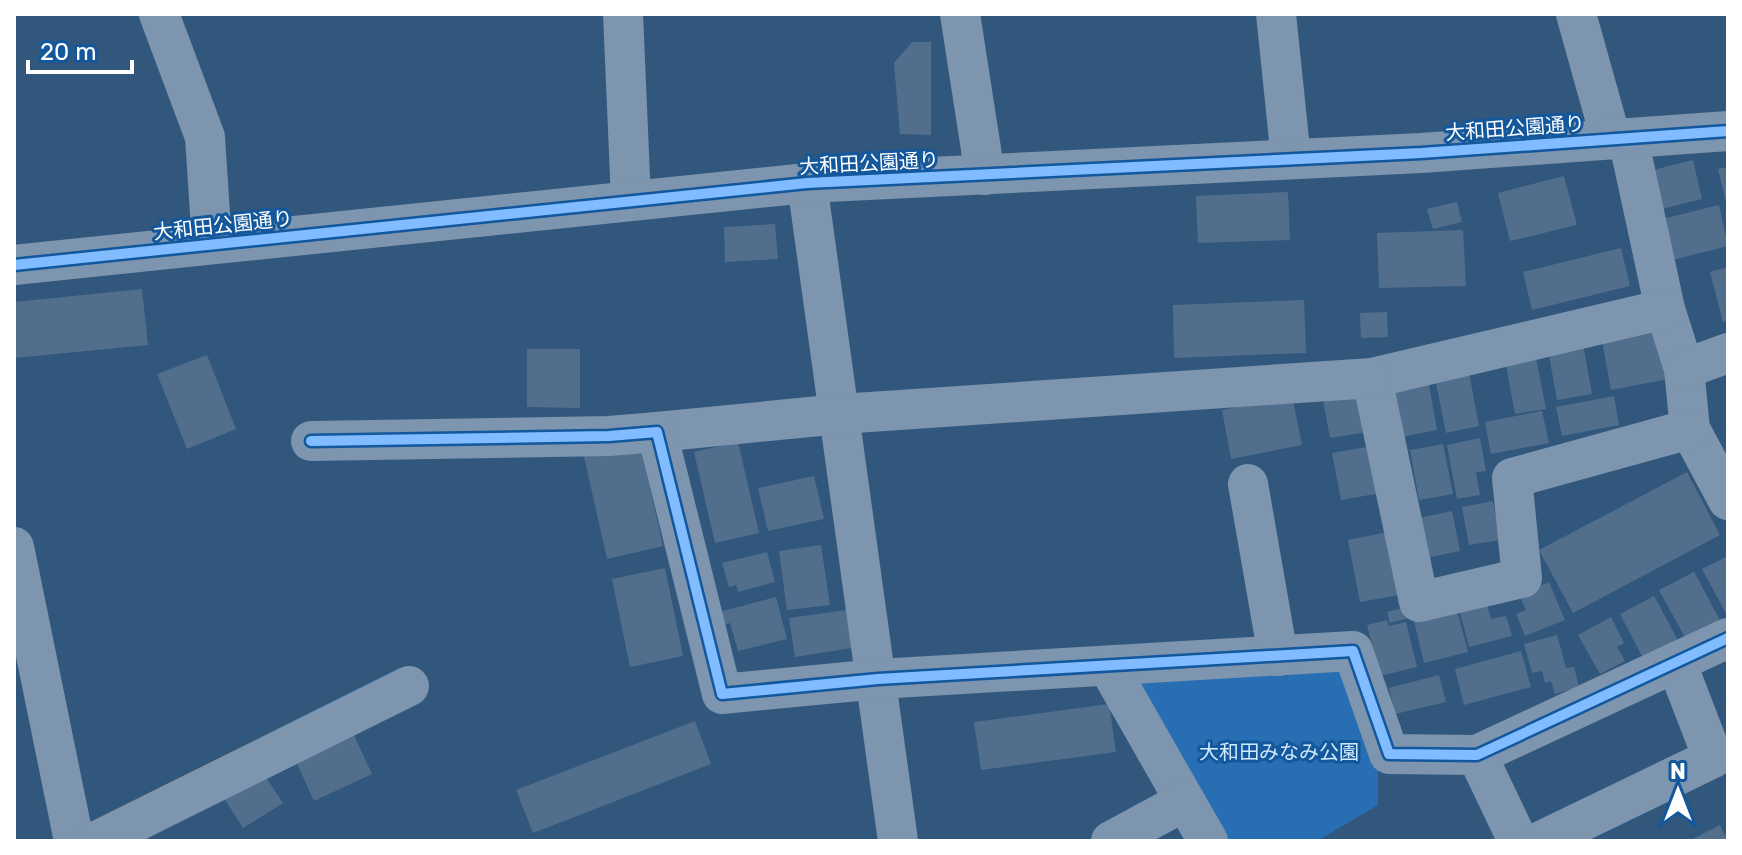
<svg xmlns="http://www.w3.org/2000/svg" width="1742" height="855" font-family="Rubik,'Noto Sans JP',sans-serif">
  <rect width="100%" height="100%" fill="#32577c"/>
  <path fill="#286eb2" d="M1337,659l41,102v44l-61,36h-89l-89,-156 7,-13z"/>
  <g fill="#516f8c">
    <path d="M912,42h19v93l-31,-1 -6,-71z"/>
    <path d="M1693,160l9,39 -44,11 -9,-39z"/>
    <path d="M1728,167v39h-1l-9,-37z"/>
    <path d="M1564,176l13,49 -67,16 -12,-48z"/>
    <path d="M1288,192l2,48 -92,3 -2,-47z"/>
    <path d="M1457,202l5,20 -29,7 -6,-20z"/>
    <path d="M1719,205l9,41 -56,14 -10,-41z"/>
    <path d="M775,224l3,35 -53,3 -1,-35z"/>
    <path d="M1463,230l3,56 -87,2 -2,-55z"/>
    <path d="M1621,248l9,38 -98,24 -9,-38z"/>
    <path d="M1728,267v54l-5,1 -13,-50z"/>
    <path d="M142,289l6,56 -134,13v-56z"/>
    <path d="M1304,300l2,53 -132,5 -1,-53z"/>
    <path d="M1387,312l1,25 -27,1 -1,-25z"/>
    <path d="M1659,329l10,50 -58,11 -9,-50z"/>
    <path d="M1583,344l9,50 -35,6 -9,-50z"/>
    <path d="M527,349h53v59l-53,-1z"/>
    <path d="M1535,353l11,56 -31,5 -10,-55z"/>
    <path d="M207,355l29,74 -49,20 -30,-75z"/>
    <path d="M1468,367l11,59 -33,7 -12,-60z"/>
    <path d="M1428,380l9,50 -36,7 -10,-50z"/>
    <path d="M1358,388l9,44 -37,6 -8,-43z"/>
    <path d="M1292,396l10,49 -71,14 -9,-49z"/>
    <path d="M1614,396l5,29 -57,11 -6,-29z"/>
    <path d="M1542,411l7,32 -58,11 -6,-32z"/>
    <path d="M1480,438l6,33 -10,1 4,23 -23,4 -10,-54z"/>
    <path d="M639,440l24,106 -56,13 -24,-107z"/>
    <path d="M738,442l21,91 -44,10 -21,-91z"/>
    <path d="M1443,444l10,50 -34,6 -9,-50z"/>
    <path d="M1372,446l9,47 -40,7 -9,-47z"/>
    <path d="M1687,472l33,63 -147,78 -34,-63z"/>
    <path d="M814,476l10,43 -56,12 -10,-43z"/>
    <path d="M1493,501l7,39 -31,5 -7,-38z"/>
    <path d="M1452,511l8,40 -34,7 -7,-40z"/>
    <path d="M1393,531l12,63 -45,8 -12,-62z"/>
    <path d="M821,545l9,60 -43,5 -8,-59z"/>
    <path d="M767,552l8,30 -37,10 -2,-7 -7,2 -7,-24z"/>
    <path d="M1728,556v61l-26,-48z"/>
    <path d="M665,568l18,88 -53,11 -18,-88z"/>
    <path d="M1694,572l27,50 -34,19 -28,-51z"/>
    <path d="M1549,582l16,38 -40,16 -9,-22 10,-4 -7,-15z"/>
    <path d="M1654,596l26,48 -35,18 -25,-48z"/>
    <path d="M776,597l11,42 -49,12 -8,-28 -7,2 -4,-13z"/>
    <path d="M1486,601l5,18 15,-3 6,20 -43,11 -10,-39z"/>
    <path d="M1410,606l2,11 -22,6 -3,-11z"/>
    <path d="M846,610l6,38 -57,9 -6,-39z"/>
    <path d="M1457,610l11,42 -44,11 -10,-42z"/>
    <path d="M1611,617l13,26 -7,4 8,14 -25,13 -22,-39z"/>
    <path d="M1387,620l2,6 17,-4 11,45 -37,9 -13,-51z"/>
    <path d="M1557,635l9,33 8,-1 5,20 -24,7 -4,-13 -6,2 -3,-12 -10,2 -8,-29z"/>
    <path d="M1521,651l10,36 -67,18 -9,-36z"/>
    <path d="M1439,675l7,27 -51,12 -6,-26z"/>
    <path d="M1109,704l7,48 -135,18 -7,-48z"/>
    <path d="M695,721l16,43 -178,69 -17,-43z"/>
    <path d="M352,731l20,43 -58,27 -20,-44z"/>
    <path d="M259,767l24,36 -40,25 -23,-36z"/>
    <path d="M1720,825l8,16h-39z"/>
  </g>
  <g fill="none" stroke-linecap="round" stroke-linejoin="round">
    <g stroke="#7d95ae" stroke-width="40">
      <path d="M159,14l46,123 7,107"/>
      <path d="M623,14l8,186"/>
      <path d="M960,14l25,161"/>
      <path d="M1276,14l15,145"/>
      <path d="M1576,14l35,125"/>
      <path d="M1628,138l37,171 19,60 6,60 38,71"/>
      <path d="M807,183l91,658"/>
      <path d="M14,265l793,-82 614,-30 307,-22"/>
      <path d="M1665,309l-293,69 47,224 103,-24 -10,-100 178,-49"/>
      <path d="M1684,369l44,-16"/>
      <path d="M657,432l183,-18 532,-36"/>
      <path d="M311,441l298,-5 48,-4 65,262 156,-15 475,-28 36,103 88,1 251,-117"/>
      <path d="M1248,484l30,172"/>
      <path d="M14,547l60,294"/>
      <path d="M1108,666l77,135"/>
      <path d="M1477,755l41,86"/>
      <path d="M97,841l312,-155"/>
      <path d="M1111,841l74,-40 23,40"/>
      <path d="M1541,841l172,-83 -37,-96"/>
    </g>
    <defs>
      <g id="cycleway">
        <path d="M14,265l793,-82 614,-30 307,-22"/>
        <path d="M311,441l298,-5 48,-4 65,262 156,-15 475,-28 36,103 88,1 251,-117"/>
      </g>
    </defs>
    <use href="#cycleway" stroke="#13579c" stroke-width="15"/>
    <use href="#cycleway" stroke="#80bcff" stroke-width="10"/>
  </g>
  <g text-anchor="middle" stroke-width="6" stroke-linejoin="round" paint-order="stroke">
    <g font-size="20" fill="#fff" stroke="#13579c">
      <text transform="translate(1515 128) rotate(-4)" y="7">大和田公園通り</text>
      <text transform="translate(869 163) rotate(-3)" y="7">大和田公園通り</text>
      <text transform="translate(223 225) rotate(-6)" y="7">大和田公園通り</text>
    </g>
    <g font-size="20" fill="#d0e8fd" stroke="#13579c">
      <text x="1279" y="759">大和田みなみ公園</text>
    </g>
  </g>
  <rect width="1742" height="855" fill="none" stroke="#ffffff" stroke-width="32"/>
  <g transform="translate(1678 791)" stroke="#13579c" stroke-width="6" paint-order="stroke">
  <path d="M0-6L14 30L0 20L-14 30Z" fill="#ffffff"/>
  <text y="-12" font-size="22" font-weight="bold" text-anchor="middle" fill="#ffffff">N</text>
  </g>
  <path d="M28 60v12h104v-12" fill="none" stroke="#ffffff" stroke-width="4"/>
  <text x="40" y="60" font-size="24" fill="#ffffff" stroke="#13579c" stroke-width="6" paint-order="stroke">20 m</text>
</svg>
